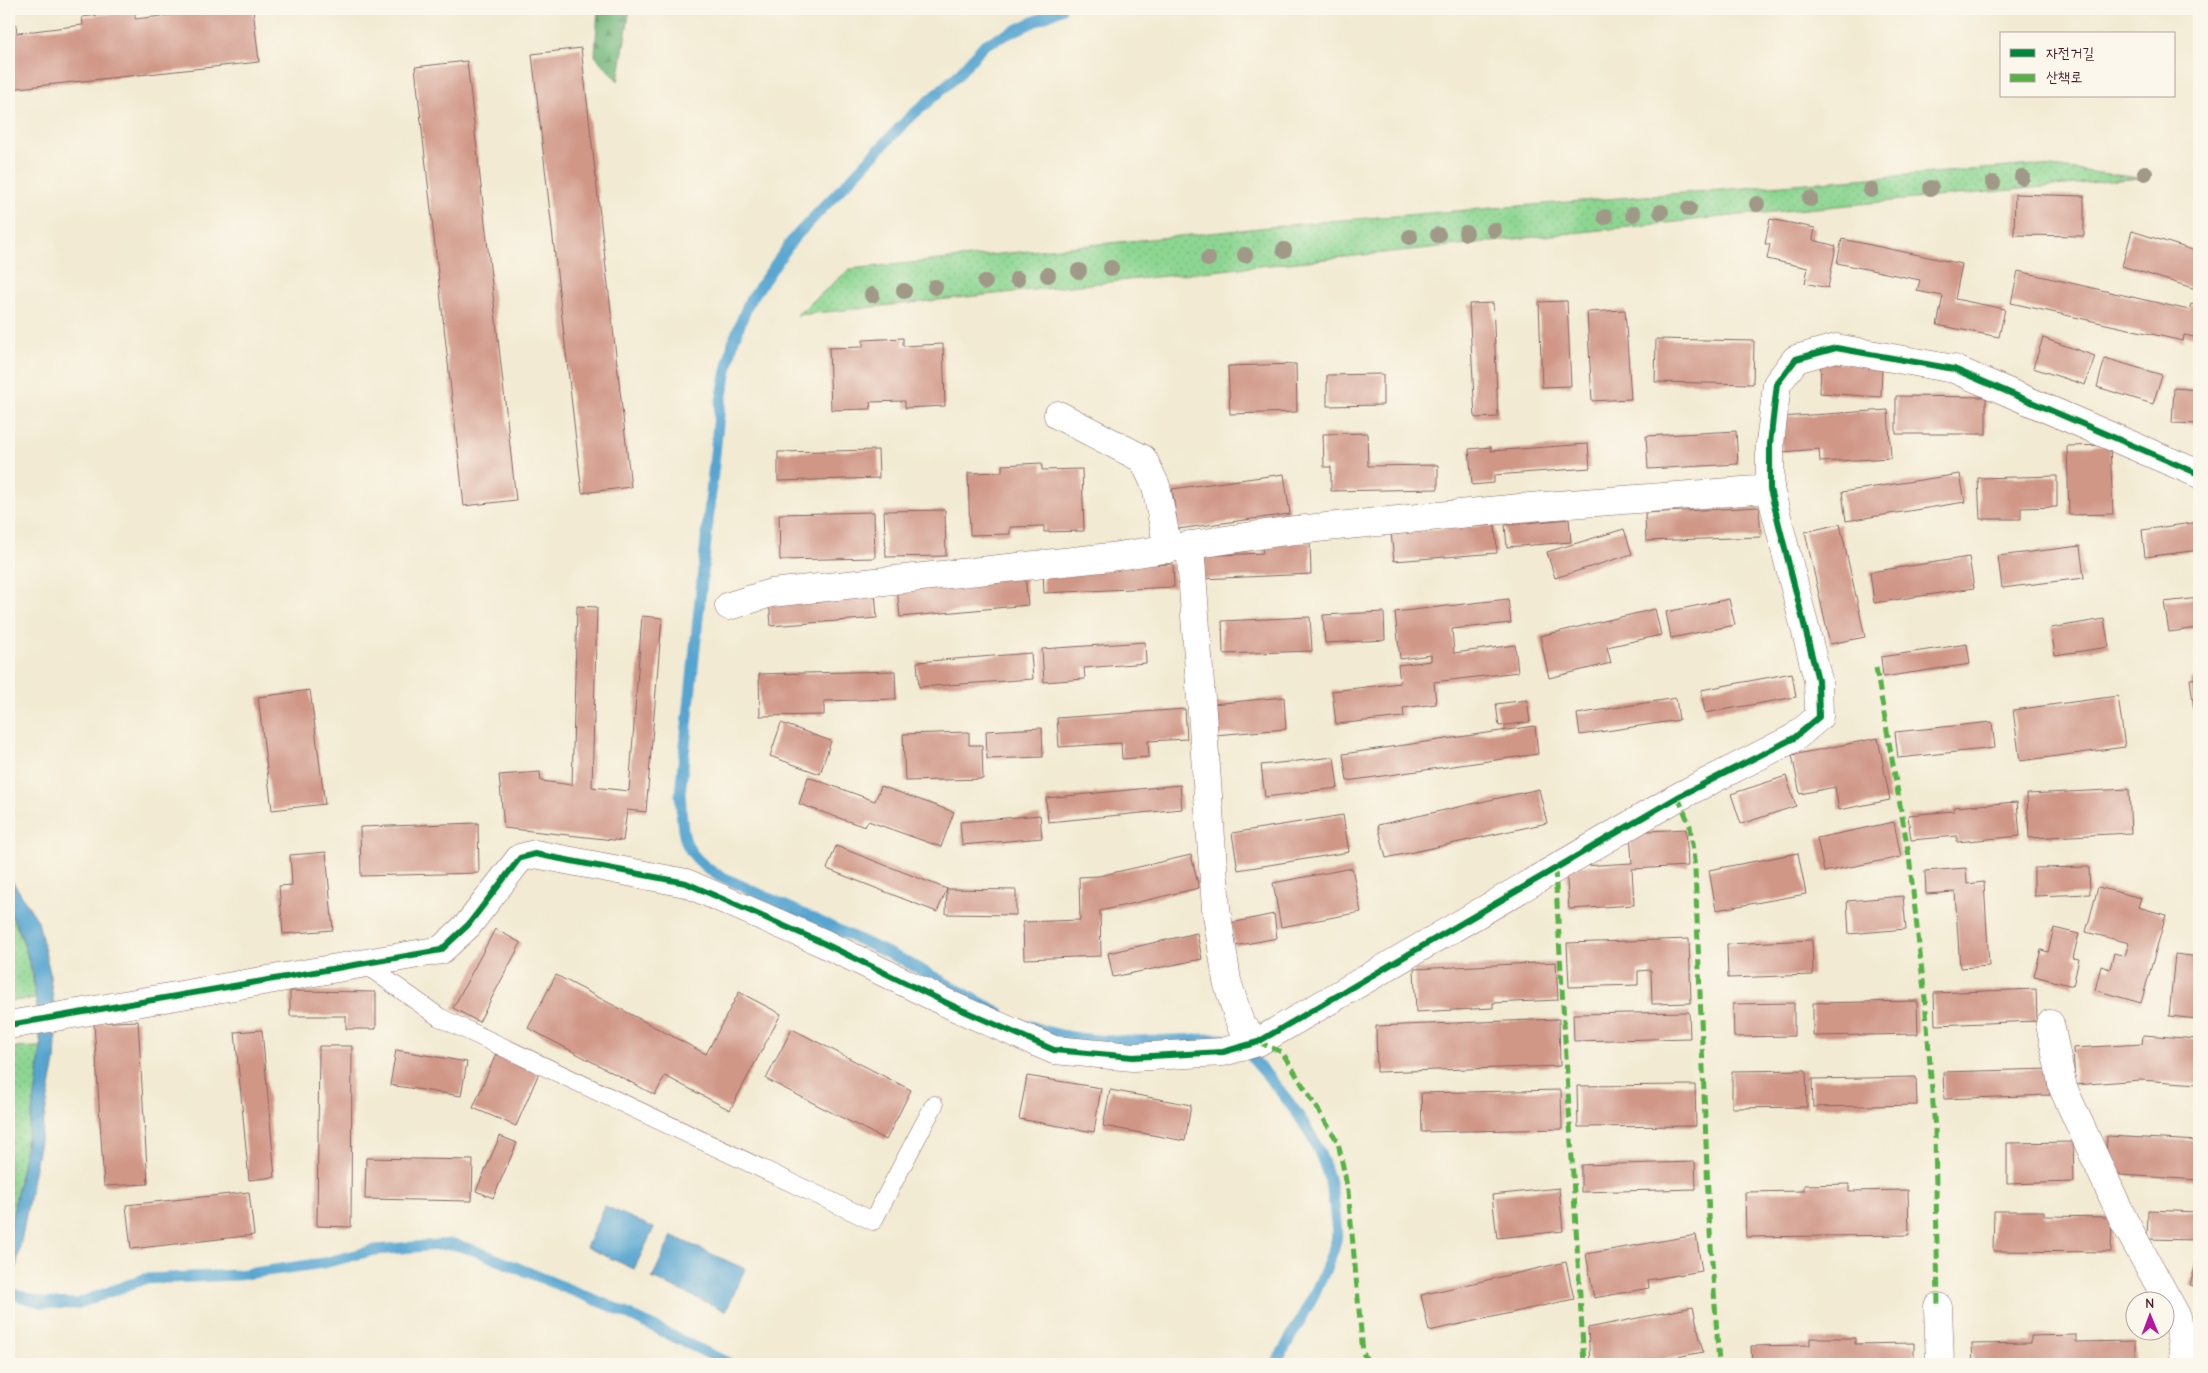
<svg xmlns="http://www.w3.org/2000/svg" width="2208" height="1373" font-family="'Comic Neue','Poor Story',sans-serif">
  <defs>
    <pattern id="grass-dots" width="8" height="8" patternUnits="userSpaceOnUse" patternTransform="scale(1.25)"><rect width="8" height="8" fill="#8dd692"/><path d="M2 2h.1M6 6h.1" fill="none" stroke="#7bb77e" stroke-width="1.8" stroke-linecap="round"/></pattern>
    <pattern id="forest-firs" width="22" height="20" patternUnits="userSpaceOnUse" patternTransform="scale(1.25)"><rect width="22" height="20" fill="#72b77c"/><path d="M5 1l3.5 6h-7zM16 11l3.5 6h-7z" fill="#609466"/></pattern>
  </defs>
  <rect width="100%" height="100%" fill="#fbf7ec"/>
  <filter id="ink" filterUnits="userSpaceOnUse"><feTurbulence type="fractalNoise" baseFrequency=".02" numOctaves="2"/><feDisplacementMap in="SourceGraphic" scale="10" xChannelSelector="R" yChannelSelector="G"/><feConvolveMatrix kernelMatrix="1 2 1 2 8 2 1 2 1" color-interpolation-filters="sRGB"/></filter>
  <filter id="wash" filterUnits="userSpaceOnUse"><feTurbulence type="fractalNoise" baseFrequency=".0096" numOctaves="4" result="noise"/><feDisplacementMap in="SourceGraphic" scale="20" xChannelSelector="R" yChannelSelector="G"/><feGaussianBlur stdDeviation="1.12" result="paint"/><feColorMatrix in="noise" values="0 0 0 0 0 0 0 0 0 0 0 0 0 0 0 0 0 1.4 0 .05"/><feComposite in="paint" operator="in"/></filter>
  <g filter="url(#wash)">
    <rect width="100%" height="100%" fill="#f2ead2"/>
    <g fill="url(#grass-dots)" stroke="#6c7a5e">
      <path d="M2034,165l107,13 -390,36 -954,101 53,-46 480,-48z"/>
      <path d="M9,910c15,29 23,57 27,89l-27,2z"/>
      <path d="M41,1047l-5,44 -27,144v-187z"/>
    </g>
    <path fill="url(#forest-firs)" stroke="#5e6b54" d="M598,9h32l-12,72 -23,-25z"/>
    <g fill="#57a5d0" stroke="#50627e">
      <path d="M9,876l29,45 11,48 5,37 2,34 -1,21 -46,244v-70l27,-144 5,-44 -8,-74 -12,-39 -12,-24z"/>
      <path d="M605,1206l49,22 -20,41 -48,-22z"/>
      <path d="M672,1236l73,33 -19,42 -74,-33z"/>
    </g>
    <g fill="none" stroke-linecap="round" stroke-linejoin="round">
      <g stroke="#57a5d0" stroke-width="11">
        <path d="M1000,1013l-97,-53 -189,-87c-36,-25 -30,-39 -34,-79l40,-389 13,-63 16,-40 45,-64 113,-118 50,-44 27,-31 77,-36"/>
        <path d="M1031,1026c61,24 128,12 193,13"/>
        <path d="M1253,1059c41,46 78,92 82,155 1,9 3,19 1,27 -13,44 -39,83 -60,123"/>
        <path d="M9,1293l35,10 33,1 67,-25 94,-4 86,-12 51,-13 78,-6 26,8 138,57 113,55"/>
      </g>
    </g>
    <g id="blocks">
      <g fill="#d09787">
        <path d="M198,9h55l6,53 -250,27v-64l7,-1 1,9 66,-8 -1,-8 53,-6v8l63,-7z"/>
        <path d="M581,48l50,439 -49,6 -50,-439z"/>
        <path d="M467,61l49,439 -52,6 -49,-439z"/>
        <path d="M2015,194l69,2v40l-70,-1z"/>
        <path d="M1770,219l45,9 -2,12 23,6 -8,42 -23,-5 3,-15 -41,-9 3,-15h-5z"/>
        <path d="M2132,231l67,21v38l-77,-24z"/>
        <path d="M1842,239l120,25 -7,35 50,10 -6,28 -62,-12 6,-29 -26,-5 3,-11 -83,-17z"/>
        <path d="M2018,271l171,39 2,-6 8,2v32l-15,-3 -1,6 -172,-38z"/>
        <path d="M1567,301l4,85 -29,1 -3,-85z"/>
        <path d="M1493,303l5,114 -23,1 -6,-114z"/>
        <path d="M1625,310l6,89 -39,2 -5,-89z"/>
        <path d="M903,338v8l40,-2 2,62 -40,2v-7l-35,1 1,7 -40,1 -2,-62 34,-1v-7z"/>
        <path d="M2043,338l52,18 -10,29 -52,-17z"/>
        <path d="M1656,339l98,2 -1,43 -98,-2z"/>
        <path d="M2105,358l57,17 -9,29 -56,-17z"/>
        <path d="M1821,362l61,4 -1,31 -61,-4z"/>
        <path d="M1296,364l1,48 -67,2 -2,-48z"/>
        <path d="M1383,374v31l-56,1v-31z"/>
        <path d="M2174,388l25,2v34l-27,-1z"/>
        <path d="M1896,396l90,1v37h-90z"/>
        <path d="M1888,410l3,48 -71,4 -1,-13 -37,3 -2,-35z"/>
        <path d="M1736,431l2,33 -90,5 -2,-33z"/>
        <path d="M1367,433l1,33 70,-1v24l-107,2v-24h-7l-1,-33z"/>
        <path d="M1588,444l2,24 -96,7v8l-22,2 -3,-36 22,-2v4z"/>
        <path d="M2110,445l3,69 -44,1 -2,-69z"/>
        <path d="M878,450l1,28 -101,3v-29z"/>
        <path d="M1042,463v7l40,-1 2,62 -40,1v-6l-34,1v7l-40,1 -2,-62 34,-1v-7z"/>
        <path d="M1284,474l6,40 -112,15 -6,-40z"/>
        <path d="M1960,474l5,28 -119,19 -4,-29z"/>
        <path d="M2057,476v31l-36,1v11h-41l-2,-41z"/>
        <path d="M1759,507l2,30 -115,4 -1,-28z"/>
        <path d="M945,510l1,46 -60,1 -2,-46z"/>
        <path d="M874,512l1,46 -95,2 -1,-46z"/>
        <path d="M1569,519l2,23 -64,5 -2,-22z"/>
        <path d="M2199,522v28l-54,7 -3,-27z"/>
        <path d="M1840,524l25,113 -35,7 -25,-112z"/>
        <path d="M1495,525l2,28 -103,8 -3,-28z"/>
        <path d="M1624,529l8,25 -77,24 -8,-26z"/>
        <path d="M1310,542l1,32 -109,5 -2,-23 63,-3 -1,-9z"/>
        <path d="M2080,546l4,32 -82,10 -4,-32z"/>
        <path d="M1969,557l5,31 -100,15 -4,-31z"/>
        <path d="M1173,564l1,23 -130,6 -1,-23z"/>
        <path d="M1025,576l3,29 -128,12 -3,-29z"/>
        <path d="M875,590l2,28 -106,8 -2,-27z"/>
        <path d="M2199,598v30l-30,4 -5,-30z"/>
        <path d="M1508,599l3,24 -59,6 2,24 61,-8 3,27 -84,10 2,22 -33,4 1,9 -68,7 -4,-33 68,-8 -2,-18 33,-4v-6l-31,4 -5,-47z"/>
        <path d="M1729,599l6,26 -64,13 -5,-26z"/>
        <path d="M577,606l20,1 -5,180 37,4 13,-175 20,2 -16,194 -19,-2 -4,31 -119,-13 -5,-53 41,-3 1,9 31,4z"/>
        <path d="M1655,609l6,26 -54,12 4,16 -62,15 -9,-42z"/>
        <path d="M1384,612l1,28 -60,3 -2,-28z"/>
        <path d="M1310,617l2,34 -89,3 -1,-33z"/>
        <path d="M2104,619l5,28 -54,8 -4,-27z"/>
        <path d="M1145,642l1,21 -62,5 1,11 -41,3 -2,-33z"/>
        <path d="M1967,644l3,20 -87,13 -2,-20z"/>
        <path d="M1031,653l2,26 -114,8 -2,-25z"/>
        <path d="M895,671l1,28 -72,2v14l-64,1 -1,-42z"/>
        <path d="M1792,673l4,24 -91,16 -4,-23z"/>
        <path d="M2199,678v31l-5,1 -4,-31z"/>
        <path d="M310,690l15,114 -53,6 -14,-113z"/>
        <path d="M2118,696l7,51 -105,14 -7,-51z"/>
        <path d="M1284,697l2,32 -71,6 -3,-31z"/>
        <path d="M1676,698l3,22 -99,15 -3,-21z"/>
        <path d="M1527,700l3,22 -31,4 -3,-22z"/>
        <path d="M1185,709l2,30 -39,2 1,16 -27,2 -1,-16 -62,4 -2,-29z"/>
        <path d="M1992,722l3,26 -97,10 -3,-26z"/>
        <path d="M781,723l50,18 -11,33 -50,-18z"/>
        <path d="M1535,726l3,28 -191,27 -4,-27z"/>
        <path d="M1042,728l1,29 -56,2 -1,-28z"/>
        <path d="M969,732v13h13l1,34 -78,2 -2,-47z"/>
        <path d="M1878,738l12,62 -51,10 -4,-23 -35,7 -8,-39z"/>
        <path d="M1334,757l4,31 -73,9 -4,-32z"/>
        <path d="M1786,776l10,30 -55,18 -10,-30z"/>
        <path d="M808,777l67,24 6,-15 73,26 -13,35 -73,-26 -3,6 -66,-23z"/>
        <path d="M1180,785l2,24 -134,13 -2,-24z"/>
        <path d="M1539,789l8,34 -161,35 -8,-33z"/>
        <path d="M2129,789l2,44 -102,5 -2,-44z"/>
        <path d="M2017,802l3,34 -63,6v-6l-46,4 -3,-25 46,-4v-4z"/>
        <path d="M1040,815l2,23 -80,7 -2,-23z"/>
        <path d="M1343,815l6,37 -111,18 -6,-37z"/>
        <path d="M1894,822l7,35 -77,15 -7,-34z"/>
        <path d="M478,823l1,50 -118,3 -1,-49z"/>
        <path d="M1686,829l2,37 -56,3 2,36 -65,4 -3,-42 66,-4 -2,-31z"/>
        <path d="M836,846l111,43 69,1v25l-70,-1 1,-25 -10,23 -110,-43z"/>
        <path d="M326,852l7,78 -50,4 -4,-48 13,-1 -2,-30z"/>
        <path d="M1798,853l8,41 -90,16 -7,-40z"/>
        <path d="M1191,855l8,33 -99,23 1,45 -77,3 -1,-37 57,-2 -1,-43 20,-1z"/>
        <path d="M2089,867l1,27 -56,2v-28z"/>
        <path d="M1352,868l9,44 -80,15 -8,-44z"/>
        <path d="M1966,868l1,16 17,-2 5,84 -29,2 -5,-76 -29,2 -1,-23z"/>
        <path d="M2098,887l43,11 -3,9 28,8 -25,88 -46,-13 6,-24 9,3 4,-16 11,3 4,-13 -43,-11z"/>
        <path d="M1903,896l3,33 -57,5 -2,-33z"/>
        <path d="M1274,914l3,24 -42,8 -4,-23z"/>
        <path d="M2054,928l25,6 -6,24 6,1 -6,27 -39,-10 7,-26 7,2z"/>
        <path d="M495,929l26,14 -42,79 -26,-14z"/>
        <path d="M1197,933l5,26 -89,18 -5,-24z"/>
        <path d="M1689,939l2,64 -39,1 -1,-34 -13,1v14l-69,2 -2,-44z"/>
        <path d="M1812,940l1,35 -85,3 -1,-34z"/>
        <path d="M2175,954l24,3 -1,62 -29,-3z"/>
        <path d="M1556,962l2,38 -65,3v5l-77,4 -2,-43z"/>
        <path d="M556,975l150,79 33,-62 42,22 -51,96 -65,-34 -10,19 -127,-67z"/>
        <path d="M2036,989l1,32 -102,4 -1,-32z"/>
        <path d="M290,991l86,1v37h-30v-13h-56z"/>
        <path d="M1917,1001l1,33 -105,2v-33z"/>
        <path d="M1794,1003v33l-60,1 -1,-33z"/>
        <path d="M1689,1012l1,26 -116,3 -1,-27z"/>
        <path d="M1559,1019l1,47 -183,6 -1,-46z"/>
        <path d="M138,1021l10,163 -44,2 -10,-163z"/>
        <path d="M792,1029l119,61 -25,50 -120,-61z"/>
        <path d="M262,1030l13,147 -26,3 -14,-148z"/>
        <path d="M2143,1035l56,4v45l-59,-4 -65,5 -2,-37 69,-4z"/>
        <path d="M319,1046h33l-1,181 -34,-1z"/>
        <path d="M396,1050l71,12 -6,34 -71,-11z"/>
        <path d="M496,1054l43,19 -23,53 -43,-18z"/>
        <path d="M2050,1069v26l-106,4 -1,-27z"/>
        <path d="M1806,1070l1,37 -75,1v-37z"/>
        <path d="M1027,1076l74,12 -7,44 -75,-13z"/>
        <path d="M1916,1077l1,28 -104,2 -1,-28z"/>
        <path d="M1695,1085l1,41 -118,1 -1,-41z"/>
        <path d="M1110,1090l81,15 -6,36 -82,-15z"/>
        <path d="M1561,1090l1,39 -140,3 -1,-39z"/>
        <path d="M500,1136l17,7 -24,55 -17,-7z"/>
        <path d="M2107,1136l92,5v39l-94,-6z"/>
        <path d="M2073,1142l1,40 -67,2v-41z"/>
        <path d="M366,1158l107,2 -1,41 -107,-2z"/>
        <path d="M1695,1162l1,27 -115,3v-27z"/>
        <path d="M1849,1184v7l59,-1 1,45 -163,2 -1,-45 59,-1v-6z"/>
        <path d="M1559,1188l4,43 -66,7 -5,-43z"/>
        <path d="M249,1192l5,43 -123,14 -5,-44z"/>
        <path d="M2148,1210l51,2 -1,28 -51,-1z"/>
        <path d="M1994,1211h50v5l68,1 -1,35 -118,-1z"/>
        <path d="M1696,1235l6,36 -54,9 1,8 -55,10 -8,-44z"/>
        <path d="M2199,1252v35l-9,-2z"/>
        <path d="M1566,1262l8,37 -145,32 -8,-36z"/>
        <path d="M1693,1307l10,45 -63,12h-50l-2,-36z"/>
        <path d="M2076,1335v7l59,-1v23h-162l-1,-20 59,-1v-7z"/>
        <path d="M1810,1338h45v6l59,-1v21h-162l-1,-18 59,-1z"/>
      </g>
    </g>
  </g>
  <g filter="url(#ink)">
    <use href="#blocks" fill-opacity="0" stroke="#856665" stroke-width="1"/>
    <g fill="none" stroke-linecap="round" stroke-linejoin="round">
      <defs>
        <path id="service" d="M365,964l74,53 434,204 61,-116"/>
        <g id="minor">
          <path d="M1058,415l85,44 13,27 12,63"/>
          <path d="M1190,545l26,363 11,73 14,45 17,16"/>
          <path d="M729,606l42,-13 340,-36 175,-26 244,-24 240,-18"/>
          <path d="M2050,1024l13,64 61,133 53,96 9,47"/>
          <path d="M9,1025l432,-75 27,-25 52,-67 15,-4 151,29 137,60 132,64 99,43 79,7 90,-5 35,-10 420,-245 116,-59 25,-21 -1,-37 -48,-191v-45l7,-60 19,-25 40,-11 118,21 245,105"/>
          <path d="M1938,1307l2,57"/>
        </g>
      </defs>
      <use href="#service" stroke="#856665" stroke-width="19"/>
      <use href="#minor" stroke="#856665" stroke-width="29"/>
      <use href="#service" stroke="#fff" stroke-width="18"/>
      <use href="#minor" stroke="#fff" stroke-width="28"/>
      <g stroke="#57b146" stroke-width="5" stroke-dasharray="10 5" stroke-linecap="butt">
        <path d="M1876,668l33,188 16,143 10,131 3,177"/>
        <path d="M1678,797l12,29 5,43 14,348 10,147"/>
        <path d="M1555,869l29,495"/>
        <path d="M1258,1042l24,10 56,90 10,49 15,162 6,11"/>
      </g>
      <defs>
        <path id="cycleway" d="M9,1025l432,-75 27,-25 52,-67 15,-4 151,29 137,60 132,64 99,43 79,7 90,-5 35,-10 420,-245 116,-59 25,-21 -1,-37 -48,-191v-45l7,-60 19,-25 40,-11 118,21 245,105"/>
      </defs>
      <use href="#cycleway" stroke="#fbf7ec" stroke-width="9"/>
      <use href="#cycleway" stroke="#00873e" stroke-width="6"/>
    </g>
    <g fill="#a19987">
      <circle cx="2145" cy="173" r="8"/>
      <circle cx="2022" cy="177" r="8"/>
      <circle cx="1993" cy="183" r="8"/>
      <circle cx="1931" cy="188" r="8"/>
      <circle cx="1871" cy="190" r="8"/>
      <circle cx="1810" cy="199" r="8"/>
      <circle cx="1757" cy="204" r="8"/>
      <circle cx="1689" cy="209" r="8"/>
      <circle cx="1661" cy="212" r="8"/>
      <circle cx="1633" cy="214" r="8"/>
      <circle cx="1605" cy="217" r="8"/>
      <circle cx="1494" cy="230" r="8"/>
      <circle cx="1466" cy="233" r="8"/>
      <circle cx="1438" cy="235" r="8"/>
      <circle cx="1410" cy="237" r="8"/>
      <circle cx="1284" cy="250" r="8"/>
      <circle cx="1245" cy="255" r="8"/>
      <circle cx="1208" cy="259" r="8"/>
      <circle cx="1111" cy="268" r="8"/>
      <circle cx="1079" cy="271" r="8"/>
      <circle cx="1048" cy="275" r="8"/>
      <circle cx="1017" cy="279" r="8"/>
      <circle cx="985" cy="282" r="8"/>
      <circle cx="935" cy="287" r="8"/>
      <circle cx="904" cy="291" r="8"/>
      <circle cx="872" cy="295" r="8"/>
    </g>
  </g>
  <rect width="2208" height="1373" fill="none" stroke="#fbf7ec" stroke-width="30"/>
  <rect x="2000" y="32" width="175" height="65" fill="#fbf7ec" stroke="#b4a19f"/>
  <rect x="2010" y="49" width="25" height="8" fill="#00873e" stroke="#b4a19f"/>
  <text x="2046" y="58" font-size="15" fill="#4a1f2b">자전거길</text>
  <rect x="2010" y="74" width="25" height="8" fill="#57b146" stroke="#b4a19f"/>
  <text x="2046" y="82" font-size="15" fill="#4a1f2b">산책로</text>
  <g transform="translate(2150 1316) rotate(359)"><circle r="24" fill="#fbf7ec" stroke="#b4a19f"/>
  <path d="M0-4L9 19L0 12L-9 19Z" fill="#b5179e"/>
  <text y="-8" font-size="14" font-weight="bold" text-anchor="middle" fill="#4a1f2b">N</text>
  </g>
</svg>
